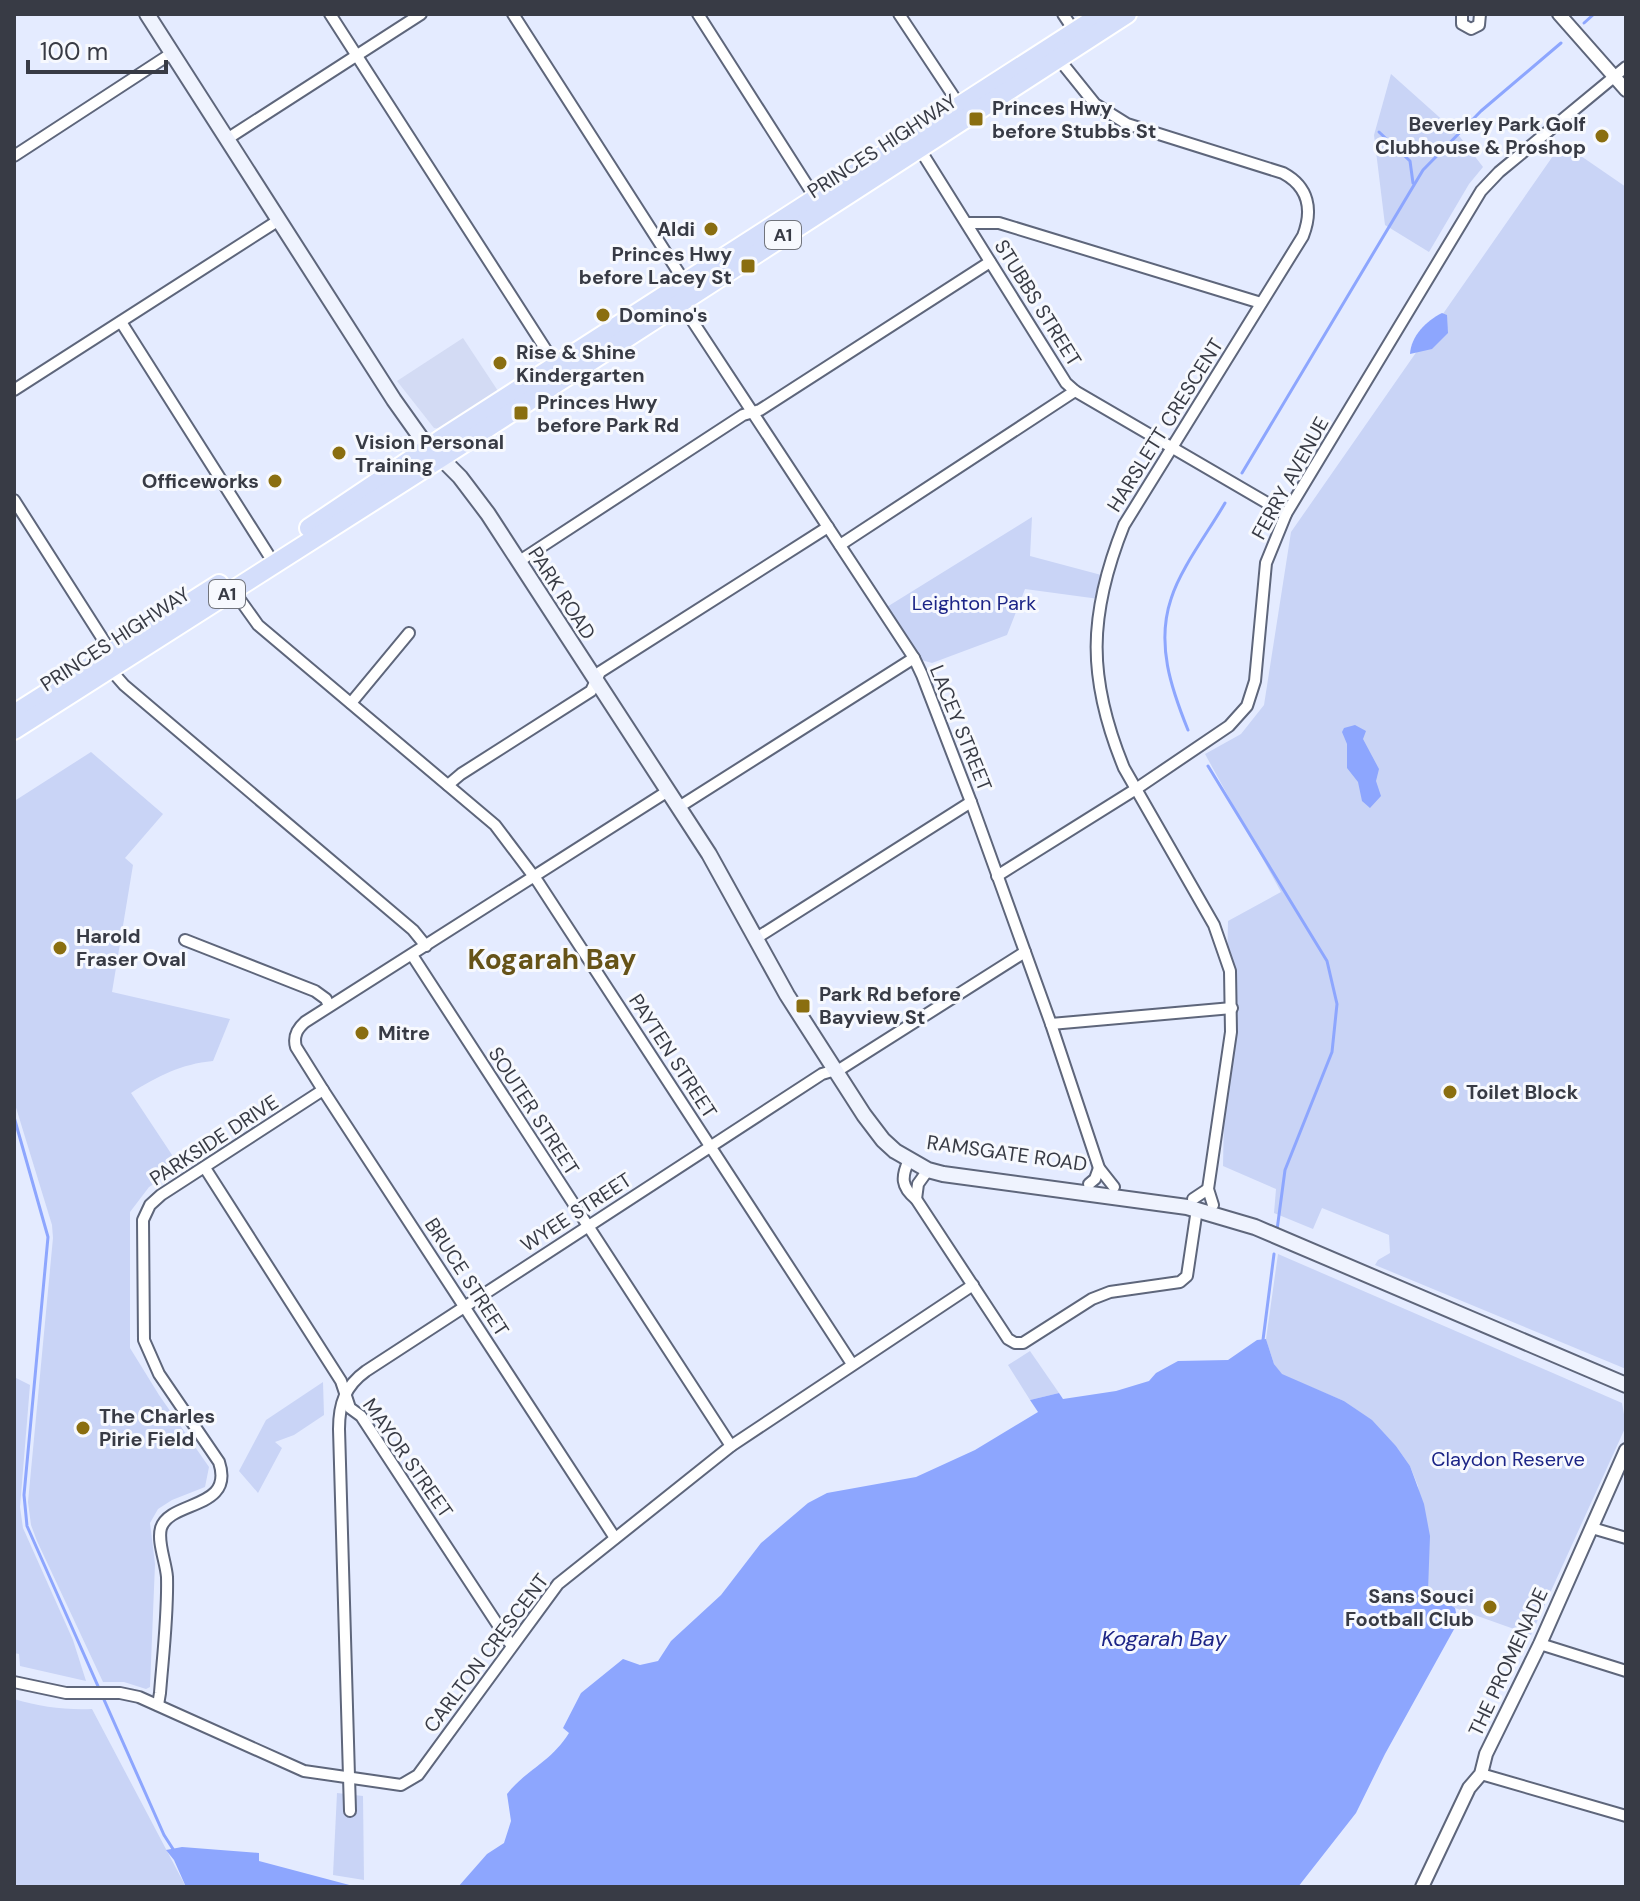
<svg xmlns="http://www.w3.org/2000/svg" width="1640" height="1901" font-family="'DM Sans',sans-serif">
  <rect width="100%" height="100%" fill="#e4ebff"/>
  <path fill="#d3dbf4" d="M463,338l35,53 -58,38 -6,-1 -37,-47z"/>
  <g fill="#c9d4f6">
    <path d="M1391,74l66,59 26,34 -14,17 -40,68 -44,-27 -11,-90z"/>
    <path d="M1562,143l64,44v1182l-251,-104 3,-5 12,-7 -1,-18 -67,-27 -9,21 -39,-16 2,-24 -53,-23 5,-245 53,-29 -76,-138 36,-20 23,-29 27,-173z"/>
    <path d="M1032,517l-2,39 75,20 -6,23 -74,-10 -18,46 -75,28 -18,-5 -32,-48z"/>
    <path d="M91,752l72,62 -38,44 8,7 -21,127 118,27 -17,42c-32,3 -55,15 -82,32l49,74 -31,20 -19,25v136l29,47 50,72 -4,20 -33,13 -14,9 -8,14 5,41 -5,123 -4,2 -22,-7h-21l-66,-141 -6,-16 -3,-23 25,-264 -1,-13 -38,-124v-302l2,1z"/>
    <path d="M1278,1254l344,149 4,23 -95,209 -76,-27 -24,-13 -3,-4 -2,-12 3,-22 -11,-71 -8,-20 -14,-20 -25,-26 -27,-19 -62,-26 -8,-11 -8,-25z"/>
    <path d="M1030,1351l29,42 -29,7 -22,-35z"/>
    <path d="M14,1377l16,8 -10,122 3,21 50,112 13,41 -66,-15 -1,-12 -5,-1z"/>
    <path d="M323,1382l1,33 -30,20 -19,7 7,6 -24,45 -19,-22 27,-51z"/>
    <path d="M14,1699c27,8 50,11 78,10l94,178h-172z"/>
    <path d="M337,1793l26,3 1,84 -31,-5z"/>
  </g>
  <g fill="#8da6fe">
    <path d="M1442,313l5,2 1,18 -16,16 -22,5c1,-18 16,-33 32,-41z"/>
    <path d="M1355,725l11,6 -3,8 16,30 -3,12 5,15 -11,12 -8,-7 -4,-19 -11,-14v-24l-5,-12 2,-4z"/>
    <path d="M1266,1339l8,25 8,10 62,27 28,19 24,26 14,20 14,38 6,32 -2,55 27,17 3,14 -73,132 -29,59 -58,74h-840l29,-33 17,-11 7,-22 -4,-27c21,-26 42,-30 62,-61l-6,-5 18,-35 42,-34 17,6 18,-4 13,-20 50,-46 40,-52 47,-40 19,-10 89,-16 59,-27 63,-38 -8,-12 29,-7 4,6 53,-8 33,-10 7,-8 22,-12 50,-1 29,-20z"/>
    <path d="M182,1847l77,6v8l98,26h-171l-12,-27 -8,-10z"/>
  </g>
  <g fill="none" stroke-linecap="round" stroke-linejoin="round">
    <g stroke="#8da6fe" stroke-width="3">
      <path d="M1584,23l10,-9"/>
      <path d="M1379,132l31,29 3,22"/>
      <path d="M1242,473l181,-303 58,-59 80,-68"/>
      <path d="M1188,730c-17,-42 -32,-86 -17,-131 9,-30 38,-68 54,-96"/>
      <path d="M1208,766l119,195 10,43 -5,48 -47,118 -8,60"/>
      <path d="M14,1117l34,120 -24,258 3,31 137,309 9,14"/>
      <path d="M1263,1340l11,-86"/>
    </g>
    <defs>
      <g id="minor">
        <path d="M330,14l227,353"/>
        <path d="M513,14l173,270"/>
        <path d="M698,14l118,185"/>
        <path d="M899,14l61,92"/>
        <path d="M1063,14l12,18"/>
        <path d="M1462,14v10l9,5 8,-4 1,-11"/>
        <path d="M1058,58l37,46 32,20 156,49c26,14 30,37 20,63l-179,289c-36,90 -37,153 0,243l90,157 16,46 1,61 -23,157 5,16"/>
        <path d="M227,139l194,-125"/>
        <path d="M919,148l147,235 9,8 211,123"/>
        <path d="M14,156l158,-103"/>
        <path d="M967,223h32l262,80"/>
        <path d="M680,302l234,356 8,17 49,127 80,222 48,144 15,19"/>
        <path d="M121,322l147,232"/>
        <path d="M14,390l265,-170"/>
        <path d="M14,500l97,152"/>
        <path d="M840,545l235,-154"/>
        <path d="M518,562l225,-147 17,-5 230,-148"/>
        <path d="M233,590l25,35 237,200 43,57 314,482"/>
        <path d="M110,669l14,16 289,245 13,16"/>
        <path d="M351,703l58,-70"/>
        <path d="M448,785l13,-11 130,-83 9,-19 228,-145"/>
        <path d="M679,807l235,-149"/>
        <path d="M997,876l139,-87 93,-63 18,-20 8,-25 11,-118 20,-49 195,-323 18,-19 127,-105"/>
        <path d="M755,939l216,-137"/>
        <path d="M185,940l130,51 11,8 3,7"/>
        <path d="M412,955l319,491"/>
        <path d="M1051,1024l181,-16"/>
        <path d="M909,1160c-8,17 -8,27 7,39l92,140 7,4h8l69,-44 18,-7 70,-10 7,-6 10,-67"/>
        <path d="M205,1168l136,213 9,27 11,8 150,229"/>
        <path d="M1089,1184l6,-5 4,-11"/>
        <path d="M916,1199l2,-15 10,-14"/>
        <path d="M1193,1199l15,-10"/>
        <path d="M1592,1528l34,10"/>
        <path d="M615,1538l-292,-448 -27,-43c-3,-11 1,-18 9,-25l363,-231"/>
        <path d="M1540,1644l86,27"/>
        <path d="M14,1682l52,11h54l19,4 165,74 97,14 17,-10 140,-191 173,-138 242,-161"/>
        <path d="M158,1705l2,-12c3,-38 8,-78 7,-116 -1,-15 -10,-35 -6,-49 9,-28 74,-18 58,-66l-60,-88 -15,-34 -1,-120 7,-15 11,-10 162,-105"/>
        <path d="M1481,1774l145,42"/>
        <path d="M350,1811l-11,-382c0,-25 6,-43 27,-58l456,-297 20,-6 183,-116"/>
      </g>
      <g id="tertiary">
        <path d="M1559,14l67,76"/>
        <path d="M1422,1887l47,-99 12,-14 5,-20 54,-110 86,-194"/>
      </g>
      <path id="secondary" d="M147,14l247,386 27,38 39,39 28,37 221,340 78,141 77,120 19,25 12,11 33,19 15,4 244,33 68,20 371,158"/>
      <g id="trunk">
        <path d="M309,528l134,-90 659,-424"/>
        <path d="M14,714l205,-130"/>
        <path d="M14,730l444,-283 669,-433"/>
      </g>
    </defs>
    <use href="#minor" stroke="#5e667b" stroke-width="14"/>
    <use href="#tertiary" stroke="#5e667b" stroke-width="16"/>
    <use href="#secondary" stroke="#5e667b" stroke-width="18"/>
    <use href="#trunk" stroke="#fff" stroke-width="22"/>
    <use href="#minor" stroke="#fff" stroke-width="10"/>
    <use href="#tertiary" stroke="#fff" stroke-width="12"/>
    <use href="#secondary" stroke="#eff3fe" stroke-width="14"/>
    <use href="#trunk" stroke="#d4defb" stroke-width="18"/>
  </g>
  <g fill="#8a6e10" stroke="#f7f9fe" stroke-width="3">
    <rect x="968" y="111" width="16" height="16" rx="4"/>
    <circle cx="1602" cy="136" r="8"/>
    <circle cx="711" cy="229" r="8"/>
    <rect x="740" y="258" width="16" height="16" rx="4"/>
    <circle cx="603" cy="315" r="8"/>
    <circle cx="500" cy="363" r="8"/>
    <rect x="513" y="405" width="16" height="16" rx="4"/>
    <circle cx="339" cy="453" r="8"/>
    <circle cx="275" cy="481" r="8"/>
    <circle cx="60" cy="948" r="8"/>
    <rect x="795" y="998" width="16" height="16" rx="4"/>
    <circle cx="362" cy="1033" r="8"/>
    <circle cx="1450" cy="1092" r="8"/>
    <circle cx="83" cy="1428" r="8"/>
    <circle cx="1490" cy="1607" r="8"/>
  </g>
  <g text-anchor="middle" stroke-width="6" stroke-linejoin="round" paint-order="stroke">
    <g fill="#f7f9fe" stroke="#71747c" stroke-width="2">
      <rect x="765" y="221" width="36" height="28" rx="6"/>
      <rect x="209" y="580" width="36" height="28" rx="6"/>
    </g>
    <g font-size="18" font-weight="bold" fill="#383b45">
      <text x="783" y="241">A1</text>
      <text x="227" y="600">A1</text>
    </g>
    <g font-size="20" font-weight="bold" fill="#383b45" stroke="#f7f9fe" text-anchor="start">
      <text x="992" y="115">Princes Hwy<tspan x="992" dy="23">before Stubbs St</tspan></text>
      <text x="1586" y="131" text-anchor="end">Beverley Park Golf<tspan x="1586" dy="23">Clubhouse &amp; Proshop</tspan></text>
      <text x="695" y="236" text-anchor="end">Aldi</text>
      <text x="732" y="261" text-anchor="end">Princes Hwy<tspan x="732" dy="23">before Lacey St</tspan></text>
      <text x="619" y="322">Domino's</text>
      <text x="516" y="359">Rise &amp; Shine<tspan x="516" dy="23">Kindergarten</tspan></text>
      <text x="537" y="409">Princes Hwy<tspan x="537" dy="23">before Park Rd</tspan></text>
      <text x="355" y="449">Vision Personal<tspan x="355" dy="23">Training</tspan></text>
      <text x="259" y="488" text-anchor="end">Officeworks</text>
      <text x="76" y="943">Harold<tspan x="76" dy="23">Fraser Oval</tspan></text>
      <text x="819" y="1001">Park Rd before<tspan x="819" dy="23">Bayview St</tspan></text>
      <text x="378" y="1040">Mitre</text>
      <text x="1466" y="1099">Toilet Block</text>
      <text x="99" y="1423">The Charles<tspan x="99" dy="23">Pirie Field</tspan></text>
      <text x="1474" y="1603" text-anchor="end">Sans Souci<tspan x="1474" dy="23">Football Club</tspan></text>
    </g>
    <g font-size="20" fill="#383b45" stroke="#f7f9fe">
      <text transform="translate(882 146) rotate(-33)" y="7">PRINCES HIGHWAY</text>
      <text transform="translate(1038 303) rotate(58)" y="7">STUBBS STREET</text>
      <text transform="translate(1165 425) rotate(-58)" y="7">HARSLETT CRESCENT</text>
      <text transform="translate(1290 478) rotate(-61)" y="7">FERRY AVENUE</text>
      <text transform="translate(562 593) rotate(57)" y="7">PARK ROAD</text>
      <text transform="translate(115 639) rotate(-33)" y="7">PRINCES HIGHWAY</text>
      <text transform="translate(961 728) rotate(68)" y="7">LACEY STREET</text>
      <text transform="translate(673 1056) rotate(57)" y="7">PAYTEN STREET</text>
      <text transform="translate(534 1111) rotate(57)" y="7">SOUTER STREET</text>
      <text transform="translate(214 1140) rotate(-33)" y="7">PARKSIDE DRIVE</text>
      <text transform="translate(1007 1153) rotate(8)" y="7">RAMSGATE ROAD</text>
      <text transform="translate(576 1212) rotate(-33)" y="7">WYEE STREET</text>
      <text transform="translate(467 1277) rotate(57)" y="7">BRUCE STREET</text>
      <text transform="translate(408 1458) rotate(55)" y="7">MAYOR STREET</text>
      <text transform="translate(486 1653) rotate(-53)" y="7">CARLTON CRESCENT</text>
      <text transform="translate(1508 1662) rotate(-65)" y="7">THE PROMENADE</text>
    </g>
    <g font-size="20" fill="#1c2587" stroke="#f7f9fe">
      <text x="974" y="610">Leighton Park</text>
      <text x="1508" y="1466">Claydon Reserve</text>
    </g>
    <g font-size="22" font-style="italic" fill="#1c2486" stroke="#f7f9fe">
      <text x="1164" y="1646">Kogarah Bay</text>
    </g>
    <g font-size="28" font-weight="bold" fill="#665318" stroke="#f7f9fe">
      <text x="552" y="969">Kogarah Bay</text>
    </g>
  </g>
  <rect width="1640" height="1901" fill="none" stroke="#383b45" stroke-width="32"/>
  <path d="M28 60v12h138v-12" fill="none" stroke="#383b45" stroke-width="4"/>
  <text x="40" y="60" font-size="24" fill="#383b45" stroke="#f7f9fe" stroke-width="6" paint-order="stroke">100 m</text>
</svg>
